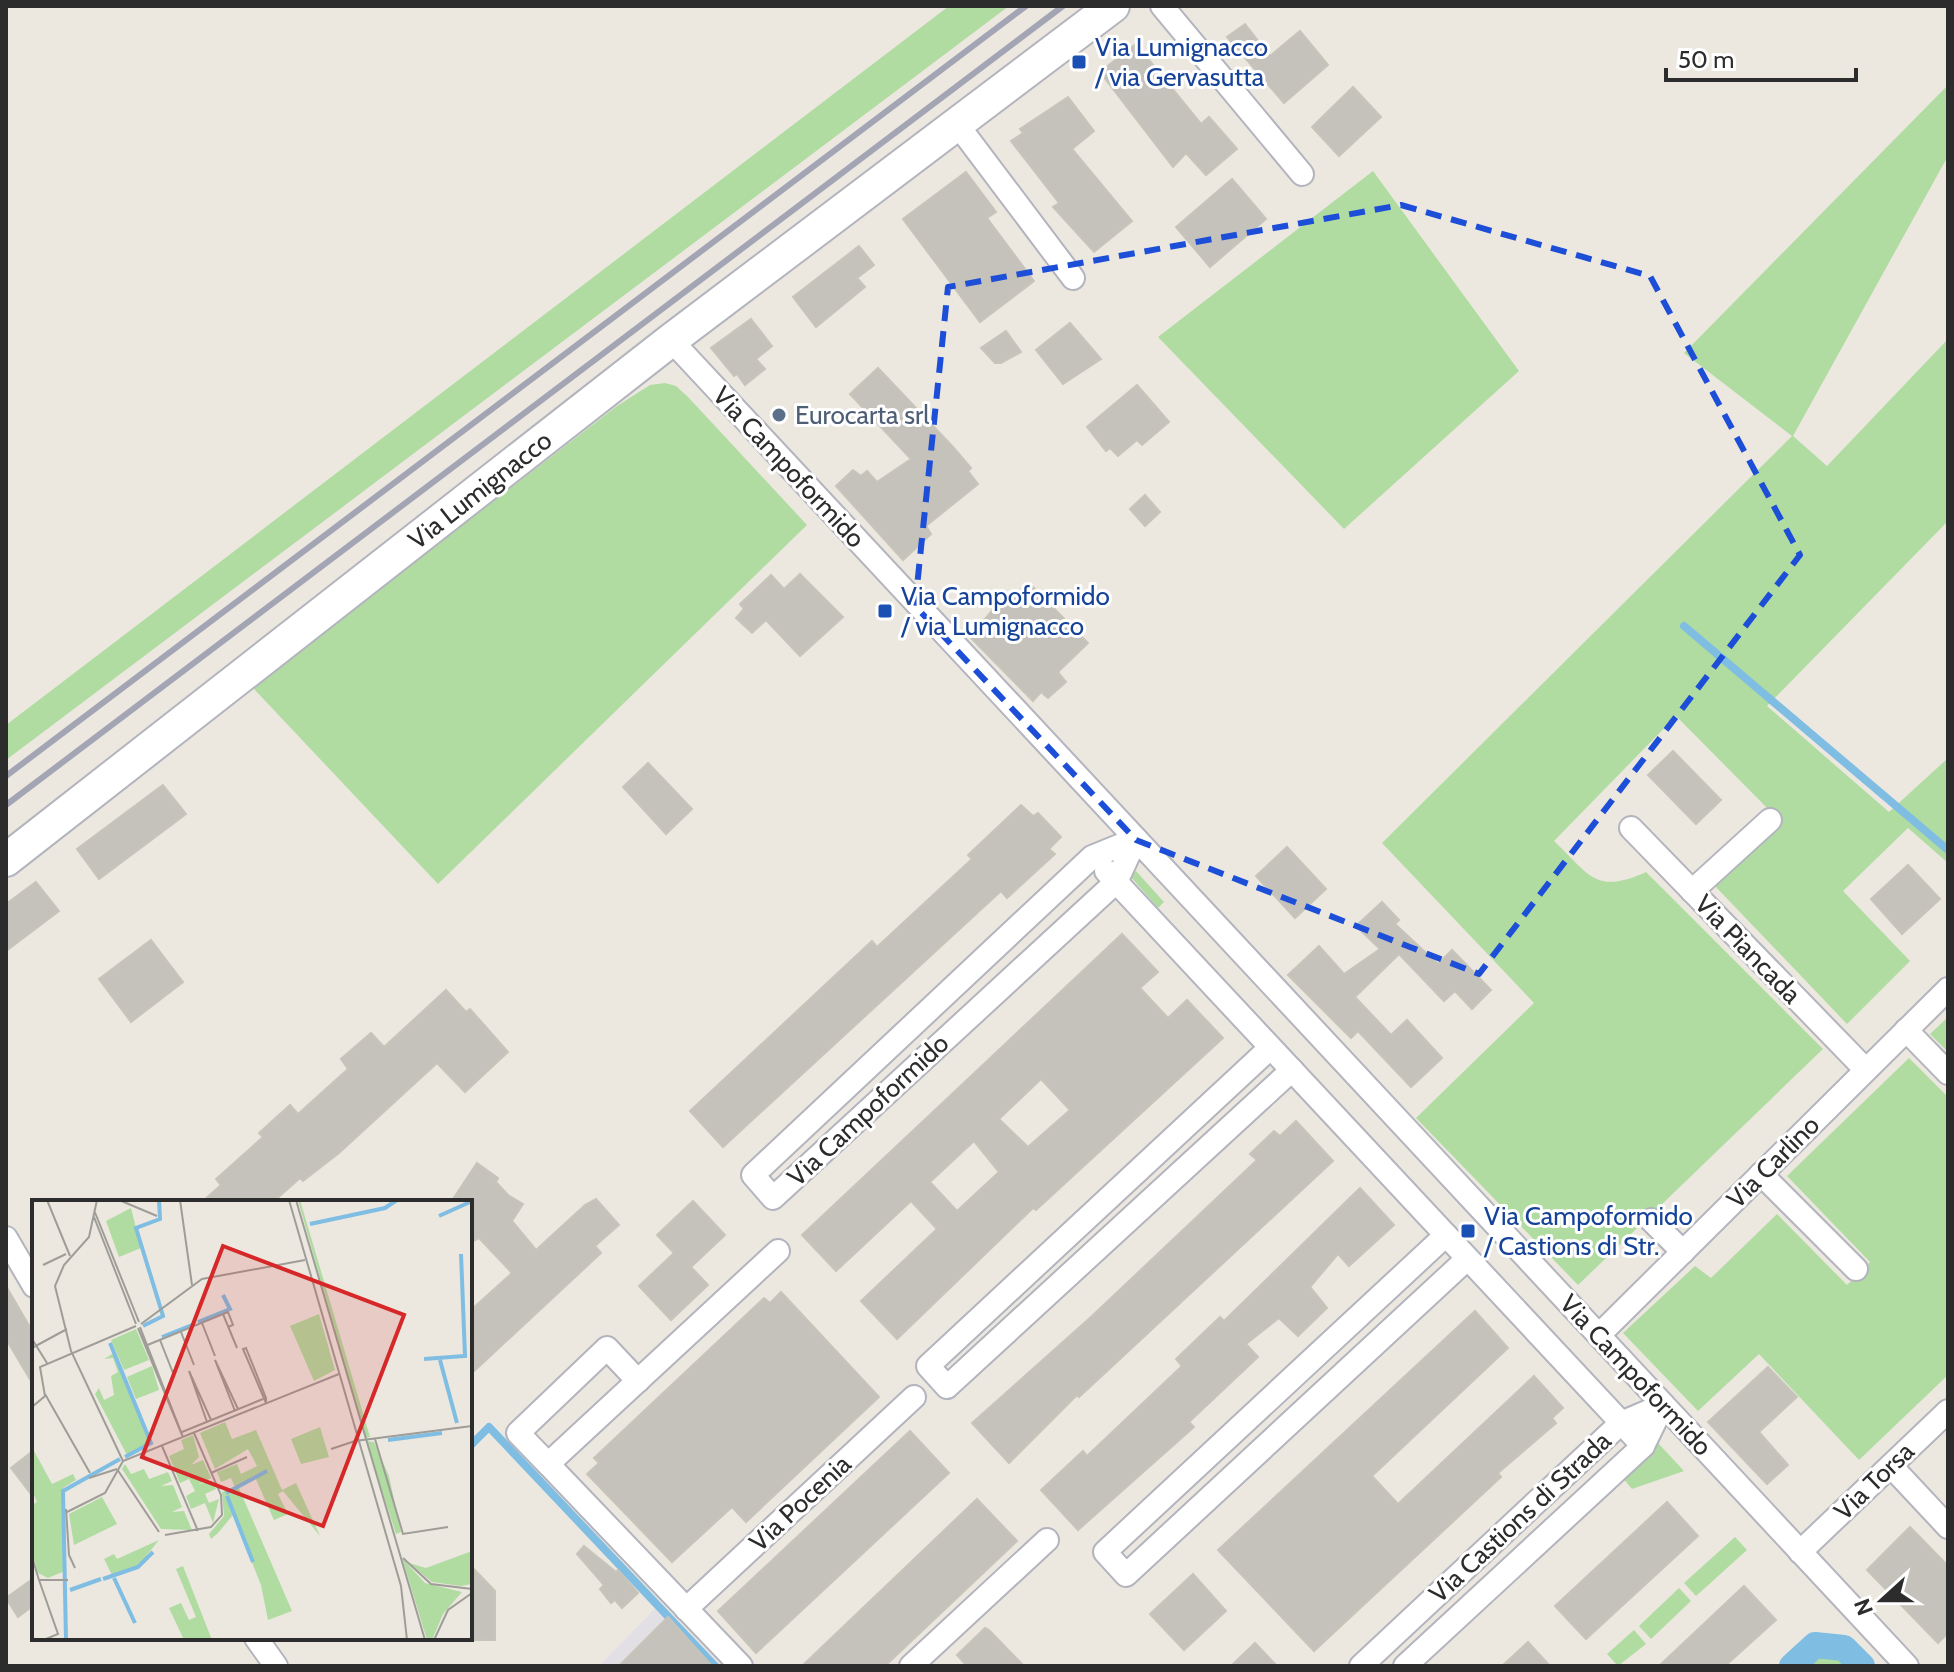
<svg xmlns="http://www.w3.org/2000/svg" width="1954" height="1672" font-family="Cabin,sans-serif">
  <rect width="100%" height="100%" fill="#ece8e0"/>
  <path fill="#e2dfe5" d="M661,1603l60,63h-122z"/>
  <g fill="#b0dca2">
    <path d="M949,6h60l-1003,754v-35z"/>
    <path d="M1948,85v71l-155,280 34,30 121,-127v182l-181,185 122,106 59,-54v105l-40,-35 -65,63 67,70 -63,63 -132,-138 67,-63 -106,-107 -122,125c36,34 41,54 92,31l177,177 -245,236 -162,-167 118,-115 -152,-160 410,-407 -108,-83z"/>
    <path d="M1373,171l146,200 -175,158 -186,-192z"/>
    <path d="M665,383l11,3 12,11 119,128 -369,359 -186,-197 365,-281 33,-21z"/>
    <path d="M1136,871l28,31 -6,6 -28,-32z"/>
    <path d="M1948,1017v35l-18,-18z"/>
    <path d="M1909,1058l39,39v278l-89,85 -100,-106 -61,57 -75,-78 72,-67 16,12 66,-64 70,71 23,-23 -83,-86z"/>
    <path d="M1658,1443l26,28 -52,18 -10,-12z"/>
    <path d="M1735,1537l12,13 -51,46 -12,-13z"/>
    <path d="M1679,1588l12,13 -40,38 -12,-13z"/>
    <path d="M1634,1630l12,14 -28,22 -11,-12z"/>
    <path d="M1817,1648l25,2 15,16h-60z"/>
  </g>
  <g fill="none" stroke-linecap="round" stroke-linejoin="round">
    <g stroke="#7fbde2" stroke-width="8">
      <path d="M1684,626l264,224"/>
      <path d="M470,1446l19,-19 226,239"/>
    </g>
    <path stroke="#7fbde2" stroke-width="26" d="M1792,1666l23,-21 29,3 18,18"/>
  </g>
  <g fill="#c5c2bb" stroke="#c7c4ba" stroke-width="2" fill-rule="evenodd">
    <path d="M1245,24l25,32 30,-25 28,34 -44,38 -57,-66z"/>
    <path d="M1136,44l65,80 8,-7 28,32 -31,26 -20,-22 -13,14 -73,-95z"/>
    <path d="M1353,87l28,30 -42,39 -27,-29z"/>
    <path d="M1068,97l26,34 -22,18 60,72 -38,31 -41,-45 6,-4 -48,-62 12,-8 -3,-4z"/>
    <path d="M966,172l30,40 -9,6 47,63 -54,41 -77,-103z"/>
    <path d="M1232,179l34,40 -56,48 -34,-40z"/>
    <path d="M859,246l15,19 -17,13 8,9 -49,40 -23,-30z"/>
    <path d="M751,319l21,27 -16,13 9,10 -20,16 -8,-11 -3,2 -23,-28z"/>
    <path d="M1070,323l31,36 -38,25 -27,-34z"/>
    <path d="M1006,331l15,21 -20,11h-6l-14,-15z"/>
    <path d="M878,368l75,79 18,21 -3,3 10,13 -52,42 5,8 -28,26 -67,-74 17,-16 8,6 6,-5 10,11 34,-23 -61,-65z"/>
    <path d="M1137,385l32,37 -27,23 -5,-5 -19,16 -8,-8 -4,3 -19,-24z"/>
    <path d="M1145,495l15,17 -15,14 -15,-17z"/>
    <path d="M800,574l43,43 -43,39 -34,-36 -14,13 -16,-15 8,-9 -4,-5 31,-29 13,14z"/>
    <path d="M1029,583l59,60 -30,29 8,10 -18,16 -7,-6 -8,9 -63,-64 30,-36 3,4z"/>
    <path d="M1673,751l48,49 -25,24 -48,-49z"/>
    <path d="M648,763l44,46 -26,25 -43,-47z"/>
    <path d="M163,785l23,29 -87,65 -22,-30z"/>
    <path d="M1021,805l12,11 5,-3 23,24 -12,12 6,5 -48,44 -6,-7 -278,256 -33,-36 182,-170 5,6 95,-88 -4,-4z"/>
    <path d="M1287,847l39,42 -31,29 -39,-42z"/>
    <path d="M1908,865l32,34 -38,35 -31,-35z"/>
    <path d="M36,882l23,29 -53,40v-47z"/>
    <path d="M1382,902l17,18 -4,4 43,40 14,-14 39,40 -19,19 -17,-18 -11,10 -45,-47 -44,43 36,38 16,-15 35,38 -31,29 -53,-56 -7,7 -63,-63 31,-29 25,28 36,-25 -24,-23z"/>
    <path d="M1122,934l36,38 -18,16 28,30 19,-18 36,38 -187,172 -3,-2 -136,131 -36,-38 76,-72 -26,-28 -75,70 -34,-36zM1041,1079l29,31 -42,37 -29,-28zM974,1141l25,31 -42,39 -27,-29z"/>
    <path d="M151,940l32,42 -52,40 -32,-43z"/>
    <path d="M446,990l20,22 4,-3 38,43 -43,40 -28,-29 -98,90 -36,28 -3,-3 -27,24h-71l19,-17 -5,-6 47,-42 -4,-4 31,-28 8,9 50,-45 -7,-10 30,-26 13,14z"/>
    <path d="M1296,1121l37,40 -254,236 -2,-2 -68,68 -37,-40 120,-107 165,-156 -7,-6 24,-23 6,5z"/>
    <path d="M477,1163l21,15 -2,4 12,13 15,9 -11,17 24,29 49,-45 11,-6 23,26 -24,21 6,7 -131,122v-64l42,-38 -33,-35 -9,5v-41h-19z"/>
    <path d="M1360,1188l34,37 -45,41 -11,-12 -28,33 17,21 -29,28 -19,-18 -33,26 12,13 -69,65 5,5 -116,103 -37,-40 42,-39 4,5 95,-90 -6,-7 44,-42 4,4z"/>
    <path d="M693,1201l32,34 -34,32 17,18 -37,35 -32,-34 35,-33 -17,-18z"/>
    <path d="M6,1286l28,48v52l-28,-47z"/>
    <path d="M781,1292l98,105 -133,125 -14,-15 -60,55 -85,-88 12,-11 -5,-5 170,-160 6,5z"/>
    <path d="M1475,1311l33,37 -136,128 26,28 136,-128 29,32 -11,10 4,5 -58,50 3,4 -187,174 -96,-101z"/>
    <path d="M1768,1367l29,30 -38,35 29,33 -21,19 -59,-62z"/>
    <path d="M910,1431l39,42 -193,180 -38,-42z"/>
    <path d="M34,1450v48l-23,-30z"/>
    <path d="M977,1499l40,42 -132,125h-83z"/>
    <path d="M1667,1502l31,34 -112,103 -31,-33z"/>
    <path d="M1910,1527l38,39v67l-10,10 -71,-73z"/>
    <path d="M584,1546l32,26 2,-2 20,23 -16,15 -7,-8 -4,3 -11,-14 4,-4 -27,-31z"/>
    <path d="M470,1565l25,26v49h-25z"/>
    <path d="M1193,1574l33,37 -42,39 -34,-36z"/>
    <path d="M34,1578v27l-16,12 -12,-19z"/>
    <path d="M1744,1586l32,34 -51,46h-66z"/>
    <path d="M668,1617l44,49h-93z"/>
    <path d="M985,1628l4,2 35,36h-57l-10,-11z"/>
    <path d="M1528,1642l22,24h-48z"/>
    <path d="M1255,1643l22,23h-46z"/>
  </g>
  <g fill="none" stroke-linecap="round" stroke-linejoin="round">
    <defs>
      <g id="street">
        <path d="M1162,6l140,168"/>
        <path d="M957,124l116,154"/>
        <path d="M671,340l1236,1326"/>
        <path d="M1631,828l234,241"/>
        <path d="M1136,839l-20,43 -343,316 -20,-23 339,-318z"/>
        <path d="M1106,871l537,575"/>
        <path d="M1692,891l78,-71"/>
        <path d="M1906,1030l42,43"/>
        <path d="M1270,1048l-342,318 19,21 345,-317"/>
        <path d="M1761,1174l95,95"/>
        <path d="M1651,1220l32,32"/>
        <path d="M1446,1235l-341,317 21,23 341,-316"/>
        <path d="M6,1238l28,48"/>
        <path d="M1599,1335l349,-346"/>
        <path d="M548,1464l-30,-31 89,-85 31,33"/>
        <path d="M1891,1466l57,61"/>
        <path d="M1800,1552l148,-141"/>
        <path d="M686,1609l228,-212"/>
        <path d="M256,1638l20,28"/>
        <path d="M741,1666l-193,-202 230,-213"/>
        <path d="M911,1666l136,-126"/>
        <path d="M1361,1666l260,-243 42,-18"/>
        <path d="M1405,1666l238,-220 20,-41"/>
      </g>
      <path id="secondary" d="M6,860l665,-520 442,-334"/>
    </defs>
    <use href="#street" stroke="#b3b4be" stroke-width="26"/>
    <use href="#secondary" stroke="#b3b4be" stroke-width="36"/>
    <use href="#street" stroke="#fff" stroke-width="22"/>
    <use href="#secondary" stroke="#fff" stroke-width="32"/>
    <g stroke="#a3a4b4" stroke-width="6">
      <path d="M6,776l1020,-770"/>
      <path d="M6,805l1057,-799"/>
    </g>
  </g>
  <path fill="none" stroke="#1d4ed8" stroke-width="6" stroke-dasharray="16 10" stroke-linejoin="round" d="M1401,205l249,71 150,279 -321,419 -343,-134 -221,-234 33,-319z"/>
  <g fill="#1a4fb4" stroke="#fff" stroke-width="3">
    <rect x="1071" y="54" width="16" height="16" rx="4"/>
    <rect x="877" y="603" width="16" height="16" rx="4"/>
    <rect x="1460" y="1223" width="16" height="16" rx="4"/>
  </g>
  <circle fill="#5c6f8a" stroke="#fff" stroke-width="3" cx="779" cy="415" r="8"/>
  <g text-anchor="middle" stroke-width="6" stroke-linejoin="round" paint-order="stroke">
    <g font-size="26" fill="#164399" stroke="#fff" text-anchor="start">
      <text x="1095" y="56">Via Lumignacco<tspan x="1095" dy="30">/ via Gervasutta</tspan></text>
      <text x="901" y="605">Via Campoformido<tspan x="901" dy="30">/ via Lumignacco</tspan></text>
      <text x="1484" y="1225">Via Campoformido<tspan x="1484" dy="30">/ Castions di Str.</tspan></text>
    </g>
    <g font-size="26" fill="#4e5e75" stroke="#fff" text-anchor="start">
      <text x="795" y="424">Eurocarta srl</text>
    </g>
    <g font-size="26" fill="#2c2c2c" stroke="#fff">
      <text transform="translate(789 467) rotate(47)" y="9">Via Campoformido</text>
      <text transform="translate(480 490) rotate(-38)" y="9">Via Lumignacco</text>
      <text transform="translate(1748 949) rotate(46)" y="9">Via Piancada</text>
      <text transform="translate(868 1110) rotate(-43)" y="9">Via Campoformido</text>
      <text transform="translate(1773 1162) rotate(-45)" y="9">Via Carlino</text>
      <text transform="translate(1636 1375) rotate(47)" y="9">Via Campoformido</text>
      <text transform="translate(1874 1481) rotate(-44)" y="9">Via Torsa</text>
      <text transform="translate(800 1503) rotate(-43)" y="9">Via Pocenia</text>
      <text transform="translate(1520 1517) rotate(-43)" y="9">Via Castions di Strada</text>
    </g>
  </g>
  <g transform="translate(32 1200)">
    <rect width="440" height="440" fill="#ece8e0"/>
    <path d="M266,0h2l70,237 -5,1zM99,8l10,40 -22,9 -13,-36zM287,114l16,56 -21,11 -24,-55zM104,129l13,31 -25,10 -13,-30zM82,153l37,90 -24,12 -32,-61 4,-6 5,12 10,-5 -3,-19 7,-4 -5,-14 -9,1zM120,166l7,24 -23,9 -9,-22zM193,222l7,17 24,-9 26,60 14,-7 24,53 -37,-45 -5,3 10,20 -14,6 -19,-43 -17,9 54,125 -24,9 -7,-35 -28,-70 -15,18 -7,6 -2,-5 15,-18 -2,-24 13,-5 -4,-9 -10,4 -4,-10 20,-8 4,10 16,-8 -9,-17 -33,20 -15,-36zM288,227l9,30 -28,7 -10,-25zM161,235l6,22 -8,8 12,-5 8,18 -12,6 13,-3 4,8 -11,5 4,9 10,-4 -6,24 -8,-20 -14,6 -5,-13 9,-5 -6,-12 -9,4 -11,-27 15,-7 -3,-9zM334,241l8,1 15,34 12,56 -5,2zM1,249l19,35 21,-10 3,6 -13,8 2,83 -17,7 -10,-5 -6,-21v-47l5,-3 -5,-11zM93,264l6,10 13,-5 5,10 19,-7 4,9 -11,5 12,-1 9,22 -10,5 12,-1 8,19 -31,-1 -39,-60zM70,297l15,27 -43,21 -5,-31zM127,340l-21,26 -26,9 -8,-16 10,-5 3,5zM440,351v33l-11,2 -29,-4 -23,-19 17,5zM370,358l23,25 37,9 -19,22 -11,26h-5zM151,366l29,74h-28l-15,-32 12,-5 8,17 7,-3 -20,-48z" fill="#b0dca2"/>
    <path fill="none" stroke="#7fbde2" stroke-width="4" d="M407,16l31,-14M278,24l75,-16 12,-8M166,122l32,-13 -7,-14M111,126l20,-10 -27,-88 24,-9 -1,-19M130,137l30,-12M78,143l41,100 -26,14M392,159l41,-3 -4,-102M408,160l17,63M356,240l54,-7M194,293l41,-22M195,296l26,66M82,378l21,45M71,379l35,-12 15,-15M38,390l31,-11M34,440l-3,-149 57,-32"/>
    <path fill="none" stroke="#9f9d98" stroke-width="2" d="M15,0l23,56M65,0l-8,37 -25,28 -9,21 16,65 52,110M87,0l38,16M148,0l12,85M257,0l112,386 6,54M264,0l129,440M62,10l45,112M62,17l42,107M11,65l23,-11M191,114l5,-2 5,13 -5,2M170,123l13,33M109,124l61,-45 103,-19M108,127l43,110M106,128l44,107M149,132l13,33M0,139l15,24M128,140l13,33M113,146l78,-32 14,34M0,148l35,-19M214,148l20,50v5l-23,-54zM13,194l45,79M0,207l13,-11 -5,-29 96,-41M203,211l-20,-51 23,49M175,222l-18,-51 22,49M150,232l81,-33M343,239l28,95 45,-7M130,246l36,85M299,249l24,-8 117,-15M85,269l42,63M179,273l36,-16M57,278l28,-9M34,309l3,46 6,13M35,312l38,-19 18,-32 216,-87M133,335l46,-8 11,-12 -1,-20 -27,-62M0,357l7,23h29M371,358l28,26 41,5M7,380l19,54 -12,5M402,440l14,-30 24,-17"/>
    <path fill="#d62828" fill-opacity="0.15" stroke="#d62828" stroke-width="4" d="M191,46l181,69 -81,211 -181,-69z"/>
    <rect width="440" height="440" fill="none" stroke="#2c2c2c" stroke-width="4"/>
  </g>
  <rect width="1954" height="1672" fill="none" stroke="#2c2c2c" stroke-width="16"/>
  <g transform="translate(1882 1600) rotate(249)" stroke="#ffffff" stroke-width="6" paint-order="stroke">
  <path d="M0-6L14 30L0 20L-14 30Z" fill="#2c2c2c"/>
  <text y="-12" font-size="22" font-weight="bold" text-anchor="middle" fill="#2c2c2c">N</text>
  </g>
  <path d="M1666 68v12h190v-12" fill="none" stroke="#2c2c2c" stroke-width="4"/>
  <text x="1678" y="68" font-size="24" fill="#2c2c2c" stroke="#ffffff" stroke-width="6" paint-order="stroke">50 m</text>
</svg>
